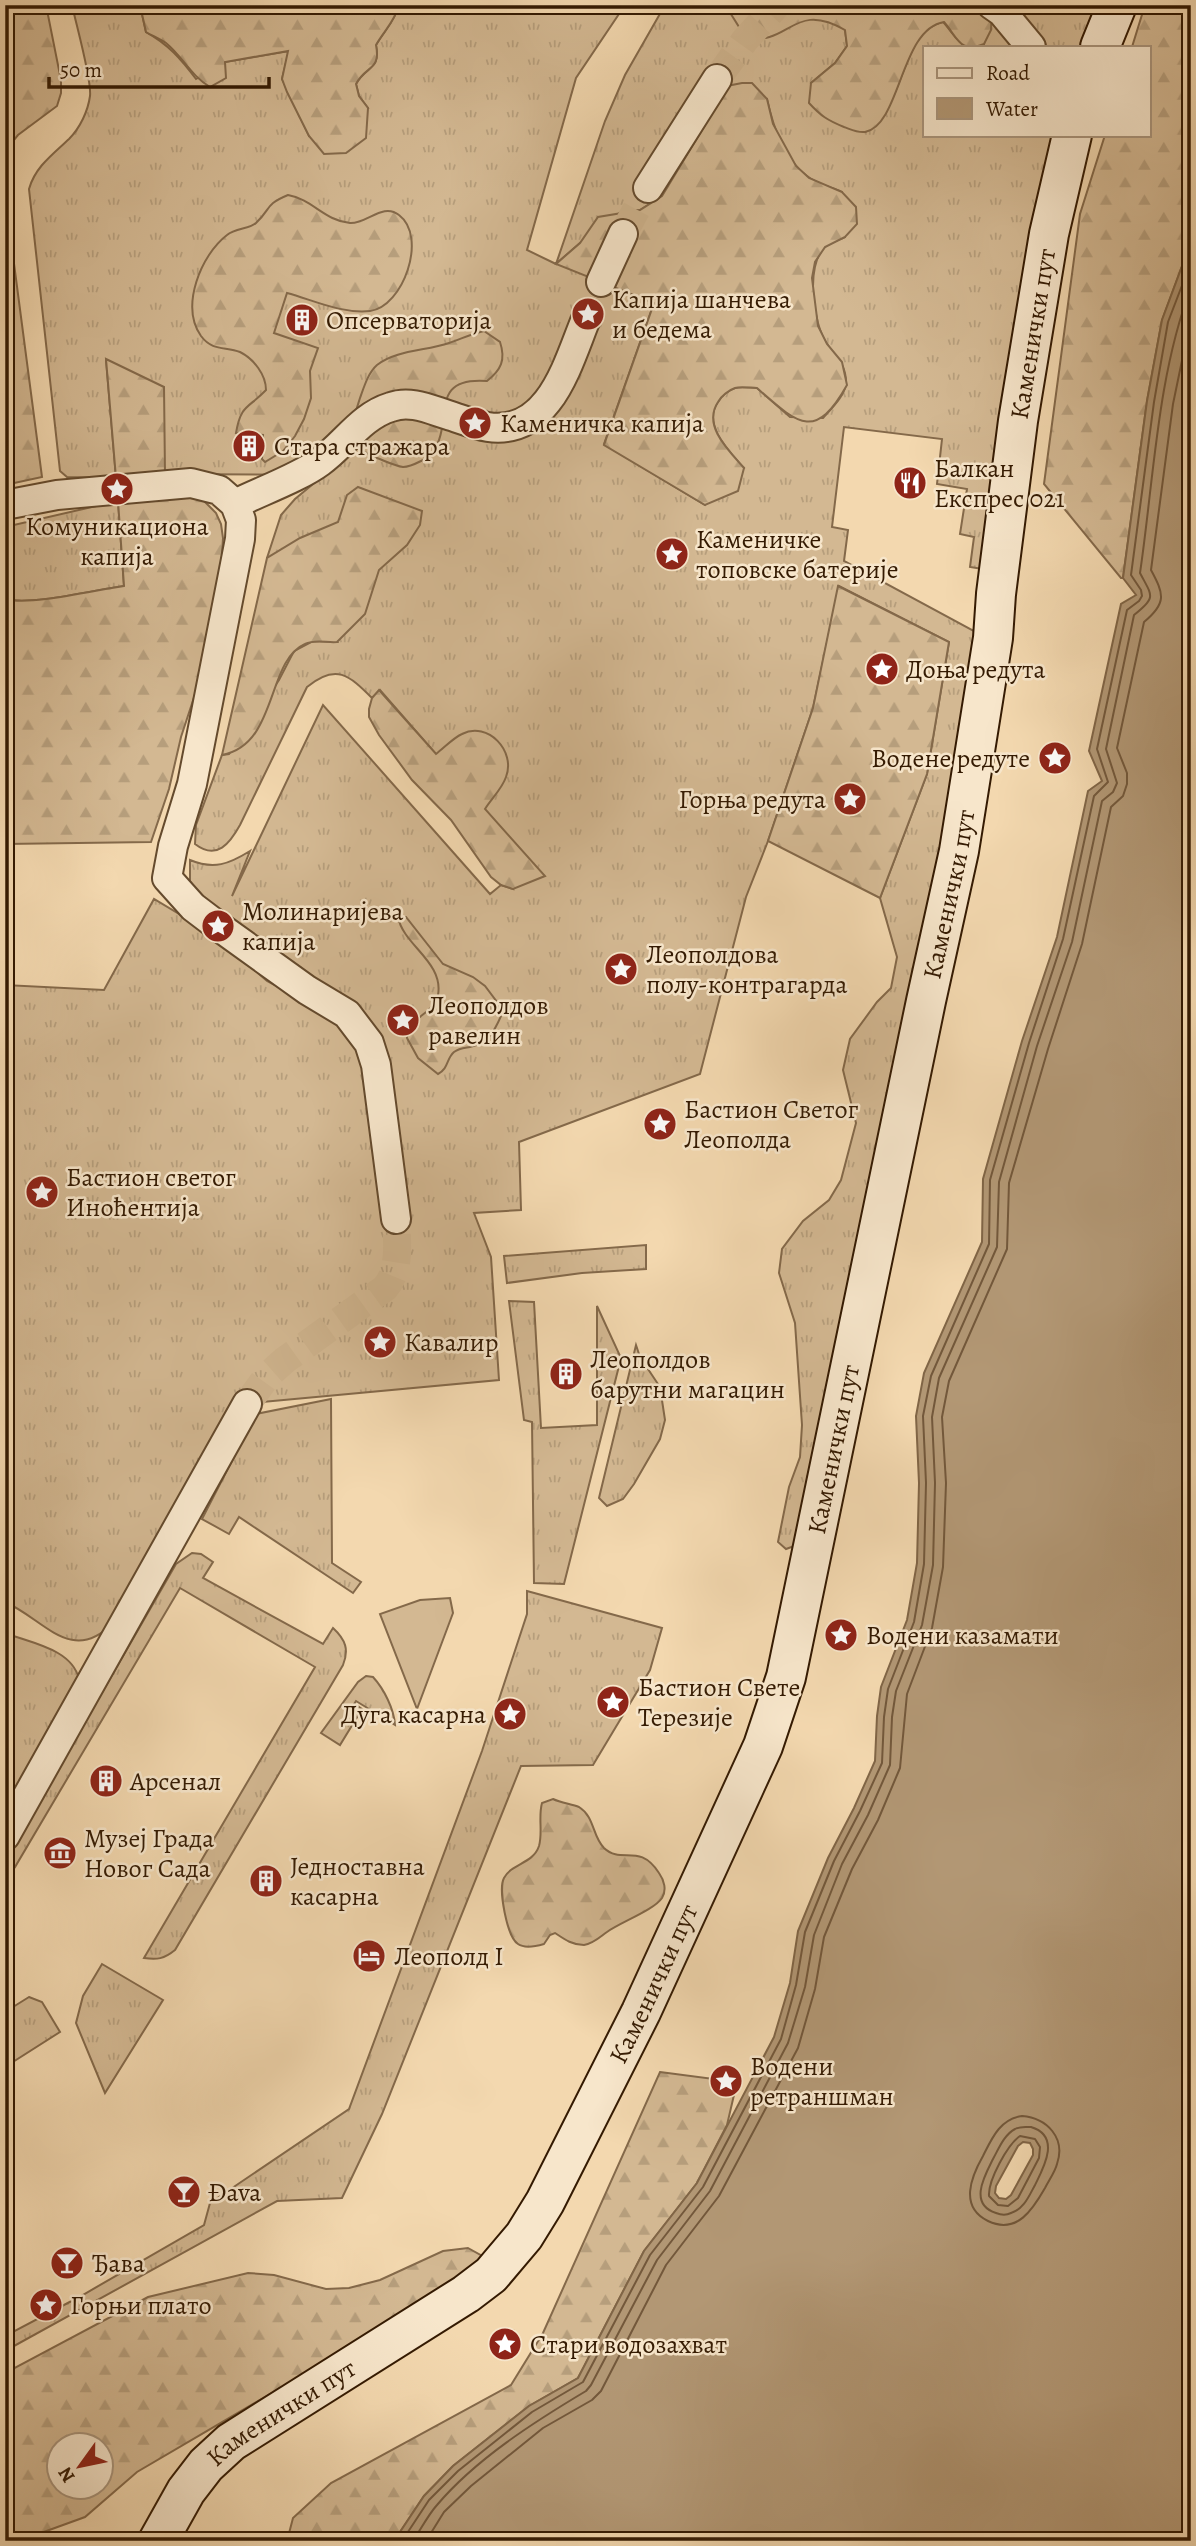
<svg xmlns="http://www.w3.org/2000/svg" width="1196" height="2546" font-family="Alegreya,serif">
  <defs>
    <pattern id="grass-tufts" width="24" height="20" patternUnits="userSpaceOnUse" patternTransform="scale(1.75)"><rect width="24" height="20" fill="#d3b892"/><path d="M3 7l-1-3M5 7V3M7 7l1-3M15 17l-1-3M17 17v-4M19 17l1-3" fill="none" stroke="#b69e7c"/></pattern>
    <pattern id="forest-firs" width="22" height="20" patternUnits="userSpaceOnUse" patternTransform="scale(1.75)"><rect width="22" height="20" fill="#d3b892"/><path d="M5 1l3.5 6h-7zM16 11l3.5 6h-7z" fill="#b69e7c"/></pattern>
  </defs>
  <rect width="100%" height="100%" fill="#f3d8af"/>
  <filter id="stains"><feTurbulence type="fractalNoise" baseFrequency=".00286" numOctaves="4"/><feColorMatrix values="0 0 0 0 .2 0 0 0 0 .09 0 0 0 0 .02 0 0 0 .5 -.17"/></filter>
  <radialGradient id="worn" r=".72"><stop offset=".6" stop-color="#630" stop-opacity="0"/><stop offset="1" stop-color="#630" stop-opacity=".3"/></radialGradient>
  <g fill="url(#grass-tufts)" stroke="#84694a" stroke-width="2" fill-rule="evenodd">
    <path d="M72,5h68l6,27c22,12 35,27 50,47l29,-17 64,-11 -7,28 27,57 59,-28 -9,-12 -3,-12c10,-19 25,-13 20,-39 8,-14 19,-24 23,-40h226l-49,73 -49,172 29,14 49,-143 20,-46 40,-70h64v6l42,24c30,-23 42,-35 74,-5l2,16 -12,17 -24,20 54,49c40,-20 35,-102 78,-110 8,8 14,21 24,25h-42v88h132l-74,434 -13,-2 4,-30 -14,-3 7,-45 -30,-5 5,-45 -98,-12 -12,100 16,3 -4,31 130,70 -3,92 -174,822 -11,4 -8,-7 11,-55 11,-30 2,-32 -7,-102 -16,-50 3,-24 21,-28 26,-21 12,-20 15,-57 -13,-53 7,-31 27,-37 14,-14 6,-31 -17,-59 47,-124 22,-132 -110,-56 -26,122 -45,133 -22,56 -46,177 -181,68 2,68 -47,3 17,44 8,123 -268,25 -119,219c-41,41 -68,-5 -107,-22v-617l99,5 50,-91 60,36 53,46 115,62 -179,-141 -13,-21v-21c24,10 39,4 60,-9l-18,45 91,-191 167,189 11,-9 12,4 -29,-80 -104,-119 -8,8c-23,-23 -36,-35 -65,-11l-67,138c-10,18 -23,36 -45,19l1,-19 26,-70 7,-1 50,-74 15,-29 19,-10 24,1 -70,-84 14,-43 14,-16 29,-24 -159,-1 -59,-114 10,118 -49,-1 -7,-6 -31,-282c6,-22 24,-35 40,-50 11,-11 19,-28 21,-43 2,-16 -14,-72 -18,-91zM767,99c6,27 16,59 40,77 9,8 24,11 35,16l3,45c-6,3 -15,6 -20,10 -20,18 -12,77 2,97 9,14 19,20 19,38 0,13 -15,27 -23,36l-33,-1 -33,-29c-6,0 -16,-2 -22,0 -6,2 -14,8 -17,14 -16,23 11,49 26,66l-39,37 -101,-61 50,-141 -97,-40 23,-20 41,-31 19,-2 22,-14 43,-71 -3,-2z"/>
    <path d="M992,5h110l-16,42h-110l8,-3z"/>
    <path d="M118,501l6,85c-29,4 -93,20 -119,13v-72z"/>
    <path d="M646,1245v24l-64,4 -75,10 -3,-27z"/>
    <path d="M509,1301l25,1 7,126 56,-3v-119l24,52 -57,226 -30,-1 -2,-161 -8,-2z"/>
    <path d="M636,1345l4,12 20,30 5,33 -5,19 -26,45 -11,15 -16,7 -8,-8z"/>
    <path d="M331,1399l1,164 29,19 -8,11 -114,-76 -10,17 -27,-15 54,-105z"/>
    <path d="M192,1553l9,1 12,8 -10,16 120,66 10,-16c13,12 16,22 10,37l-168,285c-11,9 -18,10 -31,8l171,-291 -135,-79 -165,279 -10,-6 171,-297z"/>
    <path d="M527,1591l135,37 -12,42 -57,95 -72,1 -139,348 -40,84 -65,3 -272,150v-15l76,-40 123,-71 6,-22 139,-94 133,-358 45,-137z"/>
    <path d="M5,1633c26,10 67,16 74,46l-74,131z"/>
    <path d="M366,1676l7,1c11,12 21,32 22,48l-39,-24 -14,22 2,1 12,-19 6,4 -22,36 -19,-12 37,-51z"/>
    <path d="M102,1964l61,36 -58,93 -29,-70 7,-27z"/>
    <path d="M29,1997l13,5 18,30 -55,35v-55z"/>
  </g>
  <g fill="url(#forest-firs)" stroke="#84694a" stroke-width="2" fill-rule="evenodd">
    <path d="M5,5h41l15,75v13l-4,13 -39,29 -13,16z"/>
    <path d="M140,5h259c-4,16 -15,26 -23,40 5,26 -10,20 -20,39l3,12 9,12 -2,30 -20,15 -22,1 -15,-18 -22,-44 -5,-13 6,-28 -63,11 1,16 -16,9c-19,-11 -27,-30 -44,-44 -6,-4 -13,-7 -20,-11z"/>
    <path d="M729,5h263l-1,25 -7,14c-24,10 -26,-6 -40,-22 -44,7 -43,103 -79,110 -8,1 -15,-3 -21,-5 -17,-7 -23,-11 -35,-24l2,-20 24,-20 12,-17 -2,-16c-52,-30 -55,16 -99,8l-17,-27z"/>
    <path d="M1145,5h46v237l-29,78 -15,81 -24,177h-2l-77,-94 36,-270 25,-79h44v-88h-17z"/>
    <path d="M742,83h10l15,16 6,25 23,42 13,12 33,14 14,15 1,17 -12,13 -20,10 -10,15 -3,16 6,48 9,18 15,18 5,23c-32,57 -49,39 -90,3 -6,0 -16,-2 -22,0 -6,2 -14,8 -17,14 -16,24 11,49 26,66l-6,23 -33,14 -101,-60 50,-142 -98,-39 24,-21 18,-26 42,-7 22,-14 43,-71 -3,-2 25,-37z"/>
    <path d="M5,195l37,282 -37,8z"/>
    <path d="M288,195c24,4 37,26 62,28 17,1 33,-21 49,-8 29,22 4,92 -29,96 -29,3 -57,-11 -83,-18l-13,40 44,15 -8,23 1,27 -7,21 -9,17 -12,15 -18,11 -3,-3 1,-24 -27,-2c5,-29 12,-24 30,-43 0,-15 -12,-31 -26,-38 -14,-6 -27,0 -39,-16 -21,-30 0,-81 26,-101 8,-7 23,-6 29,-12 16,-15 8,-18 32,-28z"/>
    <path d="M484,331l16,11c6,18 1,28 -13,39 -68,-5 -24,53 -64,79 -6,3 -13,7 -20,7 -8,-1 -18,-6 -26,-9 -34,-13 -26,-31 -17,-60 4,-11 8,-25 17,-33 19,-15 49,-14 72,-22 12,-4 22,-9 35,-12z"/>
    <path d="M106,359l58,28 1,87 -49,4z"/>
    <path d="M358,487l64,24 -2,14 -13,20 -28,25 -14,44 -28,28c-10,1 -22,-3 -32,2 -39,17 -27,101 -83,111l45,-197 33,-20 38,-16 9,-27z"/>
    <path d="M198,495l18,18 5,11 2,14 -3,49 -15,77 -24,73 -12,52 -18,53 -146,2v-245c26,7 90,-9 119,-13l-6,-85z"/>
    <path d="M838,586l111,56 -22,132 -47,124 -112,-57 45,-133z"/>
    <path d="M379,690l57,64c8,-6 17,-16 26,-20 26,-13 54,17 44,43 -4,12 -15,22 -21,32l60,67 -32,13 -12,-4 -10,-8 -40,-57 -39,-40 -33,-45 -10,-18v-8l3,-11z"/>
    <path d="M398,917h8l37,47 30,13 12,9 12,16 4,14c-7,16 -13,27 -31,31 -6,1 -11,1 -16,5 -8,7 -5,16 -16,22l-20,-16 -11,-20c0,-20 27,-24 31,-43 6,-33 -35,-50 -40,-78z"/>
    <path d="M553,1799c8,4 19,5 26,8 16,10 13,29 25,41 18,17 35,-6 55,25 5,7 8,17 3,25 -8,12 -41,24 -55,34 -7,5 -14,12 -23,13 -12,0 -20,-6 -29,-12l-5,2 -6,9c-7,2 -19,5 -26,0 -11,-7 -20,-55 -14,-66 8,-15 29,-14 35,-32 4,-14 -1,-29 3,-43z"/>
    <path d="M660,2072l77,10 -10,43 -30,58 -53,68 -66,127 -49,28 -76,60 -29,30 -30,45h-107l6,-23 38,-35 180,-98 32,-52z"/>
    <path d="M468,2248l16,9 -57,45 -290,170 -52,45 -66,24h-14v-168l143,-76 100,-24 26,2 52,14 23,-1 31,-8 63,-29zM60,2444h42v42h-42z"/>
  </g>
  <path fill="#d3b892" stroke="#84694a" stroke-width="2" d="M450,1598l3,15 -36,96 -37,-95 40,-14z"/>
  <path fill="#b29774" stroke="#806546" stroke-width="2" fill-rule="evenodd" d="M1191,242v2299h-797l30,-45 29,-30 76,-60 49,-28 66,-127 53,-68 77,-146 16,-54 8,-52 30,-73 26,-50 21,-47 2,-45 4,-29 26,-67 10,-57 2,-80 -3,-67 8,-43 58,-131 1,-63 39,-138 35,-104 31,-146 14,-10 -13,-30 32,-147 15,-9 -13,-17 24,-177 15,-81zM1023,2142l7,1 3,6v6l-22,40 -5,4 -7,-1 -4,-5 1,-7 22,-40z"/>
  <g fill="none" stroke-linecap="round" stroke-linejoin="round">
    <g stroke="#73583b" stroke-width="2">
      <path d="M1022,2116c25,2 44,22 35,48 -2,8 -8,16 -12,24 -12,21 -28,47 -57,33 -29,-14 -17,-44 -5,-65 9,-18 17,-37 39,-40z"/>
      <path d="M1031,2127c30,9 13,40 4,58 -6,11 -11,24 -24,28 -4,2 -10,2 -15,0 -28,-9 -11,-38 -3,-54 6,-11 11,-24 22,-30 5,-3 10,-2 16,-2z"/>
      <path d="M1020,2136l15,3 5,8 -1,11 -21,40 -10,8 -10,-1 -9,-9c-1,-16 19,-52 31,-60z"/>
      <path d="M402,2541l27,-41 29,-29 74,-59 51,-30 67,-127 53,-68 78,-148 15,-54 9,-53 29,-71 26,-50 22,-48 2,-46 4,-28 26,-67 10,-58 2,-81 -3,-67 8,-40 58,-132 1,-64 39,-137 34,-104 31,-143 14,-14 -11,-33 30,-139 12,-9 3,-5 -1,-6 -10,-15 23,-173 14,-80 23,-60"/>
      <path d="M413,2541c8,-12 15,-26 24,-36 39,-46 97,-83 149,-114l5,-6 66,-125 53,-69 78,-148 17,-56 9,-52 28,-71 26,-49 22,-50 2,-48 4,-26 26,-66 11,-60 2,-82 -3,-66 7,-39 58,-131 2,-65 38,-136 35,-104 30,-141 11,-9 4,-9 -11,-34 28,-134c23,-18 18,-19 6,-42 14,-95 17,-196 51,-286"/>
      <path d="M426,2541l18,-29 27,-26 72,-58 49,-28 9,-9 65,-126 53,-69 79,-148 17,-59 9,-52 28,-68 26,-49 22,-52 7,-74 25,-66 11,-61 3,-84 -4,-66 7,-36 58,-132 2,-66 39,-134 34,-105 29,-137 12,-11 4,-12v-11l-10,-25 27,-126c23,-19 20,-28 7,-52l22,-166 18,-87"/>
    </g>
    <g stroke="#cdb28c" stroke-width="28" stroke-dasharray="28 14" stroke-linecap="butt">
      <path d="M717,79l28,-39 32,-35"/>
      <path d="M623,234l25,-46"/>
      <path d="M247,1404l21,-29 17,-15 100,-72c16,-19 12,-45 11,-69"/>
    </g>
    <defs>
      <g id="minor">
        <path d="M992,5l10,7 29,35"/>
        <path d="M648,188l69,-109"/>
        <path d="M601,282l22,-48"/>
        <path d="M235,504c24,-12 65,-27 85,-42 25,-18 41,-46 71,-55 19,-7 38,2 57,8 13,4 27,10 40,12 64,9 81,-69 100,-113"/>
        <path d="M5,505l52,-10 134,-12 28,7 16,14 6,16 -1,19 -48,245 -19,62 -6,32 26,29 25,19 89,64 40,24 22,29 7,22 20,154"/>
        <path d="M5,1836l242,-432"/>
      </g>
      <g id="secondary">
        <path d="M1100,47l17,-42"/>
        <path id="s1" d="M158,2541l28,-50 20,-26 25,-23 235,-148 25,-19 33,-39 21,-34 96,-190 122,-266 23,-69 140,-676 33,-150 34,-213 3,-44 22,-173 31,-187 23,-99"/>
      </g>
    </defs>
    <use href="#minor" stroke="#644a2d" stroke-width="32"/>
    <use href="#secondary" stroke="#341a02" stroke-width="42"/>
    <use href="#minor" stroke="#f7e6cb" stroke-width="28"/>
    <use href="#secondary" stroke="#f7e6cb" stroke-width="38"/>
  </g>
  <defs>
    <symbol id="sight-disc" viewBox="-11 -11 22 22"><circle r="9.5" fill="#8f2418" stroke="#f7e6cb"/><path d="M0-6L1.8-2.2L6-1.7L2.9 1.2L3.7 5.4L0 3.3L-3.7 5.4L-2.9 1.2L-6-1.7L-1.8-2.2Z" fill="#fff"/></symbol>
    <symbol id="building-disc" viewBox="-11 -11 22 22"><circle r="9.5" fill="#8f2418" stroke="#f7e6cb"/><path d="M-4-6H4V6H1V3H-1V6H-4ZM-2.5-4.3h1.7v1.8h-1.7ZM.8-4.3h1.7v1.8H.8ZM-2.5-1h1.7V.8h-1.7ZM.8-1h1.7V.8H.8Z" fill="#fff"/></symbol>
    <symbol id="restaurant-disc" viewBox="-11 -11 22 22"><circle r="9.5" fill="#8f2418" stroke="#f7e6cb"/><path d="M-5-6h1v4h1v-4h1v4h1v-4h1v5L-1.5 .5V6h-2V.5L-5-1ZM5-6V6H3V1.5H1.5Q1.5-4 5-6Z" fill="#fff"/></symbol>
    <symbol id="museum-disc" viewBox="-11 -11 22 22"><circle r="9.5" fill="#8f2418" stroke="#f7e6cb"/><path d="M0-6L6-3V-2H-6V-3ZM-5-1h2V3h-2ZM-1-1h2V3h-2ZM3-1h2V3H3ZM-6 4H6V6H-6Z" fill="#fff"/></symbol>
    <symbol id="hotel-disc" viewBox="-11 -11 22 22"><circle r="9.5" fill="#8f2418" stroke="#f7e6cb"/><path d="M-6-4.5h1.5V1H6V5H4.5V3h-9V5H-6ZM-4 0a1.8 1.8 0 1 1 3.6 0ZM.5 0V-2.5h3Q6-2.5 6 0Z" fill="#fff"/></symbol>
    <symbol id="bar-disc" viewBox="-11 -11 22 22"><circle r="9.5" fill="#8f2418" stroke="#f7e6cb"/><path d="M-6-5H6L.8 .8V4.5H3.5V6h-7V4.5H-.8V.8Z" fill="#fff"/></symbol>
  </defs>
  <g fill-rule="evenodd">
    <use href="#sight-disc" x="569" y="295" width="38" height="38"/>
    <use href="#building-disc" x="283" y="301" width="38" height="38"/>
    <use href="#sight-disc" x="456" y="404" width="38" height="38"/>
    <use href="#building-disc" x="230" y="427" width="38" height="38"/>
    <use href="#restaurant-disc" x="891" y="464" width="38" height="38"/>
    <use href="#sight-disc" x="98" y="470" width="38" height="38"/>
    <use href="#sight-disc" x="653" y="535" width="38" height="38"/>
    <use href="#sight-disc" x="863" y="650" width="38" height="38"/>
    <use href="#sight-disc" x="1036" y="739" width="38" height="38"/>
    <use href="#sight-disc" x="831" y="780" width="38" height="38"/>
    <use href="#sight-disc" x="199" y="907" width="38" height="38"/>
    <use href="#sight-disc" x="602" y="950" width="38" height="38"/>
    <use href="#sight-disc" x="384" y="1001" width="38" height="38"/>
    <use href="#sight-disc" x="641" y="1105" width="38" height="38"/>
    <use href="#sight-disc" x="23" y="1173" width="38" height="38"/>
    <use href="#sight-disc" x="361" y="1323" width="38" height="38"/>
    <use href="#building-disc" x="547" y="1355" width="38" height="38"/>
    <use href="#sight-disc" x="822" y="1616" width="38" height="38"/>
    <use href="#sight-disc" x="594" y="1683" width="38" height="38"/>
    <use href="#sight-disc" x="491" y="1695" width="38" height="38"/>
    <use href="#building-disc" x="87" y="1762" width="38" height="38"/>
    <use href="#museum-disc" x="41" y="1834" width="38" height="38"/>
    <use href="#building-disc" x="247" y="1862" width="38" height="38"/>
    <use href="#hotel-disc" x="350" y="1937" width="38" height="38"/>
    <use href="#sight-disc" x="707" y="2062" width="38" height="38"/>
    <use href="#bar-disc" x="165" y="2173" width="38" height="38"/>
    <use href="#bar-disc" x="48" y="2244" width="38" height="38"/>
    <use href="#sight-disc" x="27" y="2286" width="38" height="38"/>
    <use href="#sight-disc" x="486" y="2325" width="38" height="38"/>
  </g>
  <g text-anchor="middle" stroke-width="5" stroke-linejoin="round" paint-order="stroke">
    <g font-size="26" fill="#341a02" stroke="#f7e6cb" text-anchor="start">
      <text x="612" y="308">Капија шанчева<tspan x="612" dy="30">и бедема</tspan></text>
      <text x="326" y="329">Опсерваторија</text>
      <text x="500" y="432">Каменичка капија</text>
      <text x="274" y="455">Стара стражара</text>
      <text x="934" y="477">Балкан<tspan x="934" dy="30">Експрес 021</tspan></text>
      <text x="117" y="535" text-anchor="middle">Комуникациона<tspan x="117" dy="30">капија</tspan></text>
      <text x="696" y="548">Каменичке<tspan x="696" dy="30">топовске батерије</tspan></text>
      <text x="906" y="678">Доња редута</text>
      <text x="1030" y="767" text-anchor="end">Водене редуте</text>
      <text x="826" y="808" text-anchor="end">Горња редута</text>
      <text x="242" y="920">Молинаријева<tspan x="242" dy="30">капија</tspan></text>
      <text x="646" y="963">Леополдова<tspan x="646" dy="30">полу-контрагарда</tspan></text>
      <text x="428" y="1014">Леополдов<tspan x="428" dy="30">равелин</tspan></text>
      <text x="684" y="1118">Бастион Светог<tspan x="684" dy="30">Леополда</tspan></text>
      <text x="66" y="1186">Бастион светог<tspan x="66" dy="30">Иноћентија</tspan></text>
      <text x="404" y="1351">Кавалир</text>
      <text x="590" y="1368">Леополдов<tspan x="590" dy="30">барутни магацин</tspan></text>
      <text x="866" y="1644">Водени казамати</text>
      <text x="638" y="1696">Бастион Свете<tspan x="638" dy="30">Терезије</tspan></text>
      <text x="486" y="1723" text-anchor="end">Дуга касарна</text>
      <text x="130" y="1790">Арсенал</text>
      <text x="84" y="1847">Музеј Града<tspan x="84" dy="30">Новог Сада</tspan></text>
      <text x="290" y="1875">Једноставна<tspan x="290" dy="30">касарна</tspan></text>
      <text x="394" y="1965">Леополд I</text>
      <text x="750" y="2075">Водени<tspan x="750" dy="30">ретраншман</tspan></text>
      <text x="208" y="2201">Đava</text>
      <text x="92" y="2272">Ђава</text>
      <text x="70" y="2314">Горњи плато</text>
      <text x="530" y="2353">Стари водозахват</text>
    </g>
    <g font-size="26" fill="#341a02" stroke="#f7e6cb">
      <text dy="9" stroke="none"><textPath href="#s1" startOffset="2469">Каменички пут</textPath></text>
      <text dy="9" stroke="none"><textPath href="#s1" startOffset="1902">Каменички пут</textPath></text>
      <text dy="9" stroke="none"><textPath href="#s1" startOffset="1335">Каменички пут</textPath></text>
      <text dy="9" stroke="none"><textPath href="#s1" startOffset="768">Каменички пут</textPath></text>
      <text dy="9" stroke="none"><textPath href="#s1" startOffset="182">Каменички пут</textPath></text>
    </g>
  </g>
  <rect width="1196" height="2546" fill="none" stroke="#f3d8af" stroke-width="28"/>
  <rect x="7" y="7" width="1182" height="2532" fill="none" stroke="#341a02" stroke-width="3.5"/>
  <rect x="14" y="14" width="1168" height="2518" fill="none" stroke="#341a02" stroke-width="2"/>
  <rect x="923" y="46" width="228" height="91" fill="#f7e6cb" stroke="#a9947b" stroke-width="2"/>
  <rect x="937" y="68" width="35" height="10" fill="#f7e6cb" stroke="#a9947b" stroke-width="2"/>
  <text x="986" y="80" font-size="21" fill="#341a02">Road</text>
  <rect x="937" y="98" width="35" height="21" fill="#b29774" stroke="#a9947b" stroke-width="2"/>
  <text x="986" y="116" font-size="21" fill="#341a02">Water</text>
  <g transform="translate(80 2466) rotate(237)"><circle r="33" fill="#f7e6cb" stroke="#a9947b" stroke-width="2"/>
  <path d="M0-5L12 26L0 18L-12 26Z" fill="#8f2418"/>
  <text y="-10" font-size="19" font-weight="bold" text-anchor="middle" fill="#341a02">N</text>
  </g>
  <path d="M49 77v10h220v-10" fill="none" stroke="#341a02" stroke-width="3.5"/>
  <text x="60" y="77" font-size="21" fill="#341a02" stroke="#f7e6cb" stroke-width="5" paint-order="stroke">50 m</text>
  <rect width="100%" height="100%" filter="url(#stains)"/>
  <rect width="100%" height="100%" fill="url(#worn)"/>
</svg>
